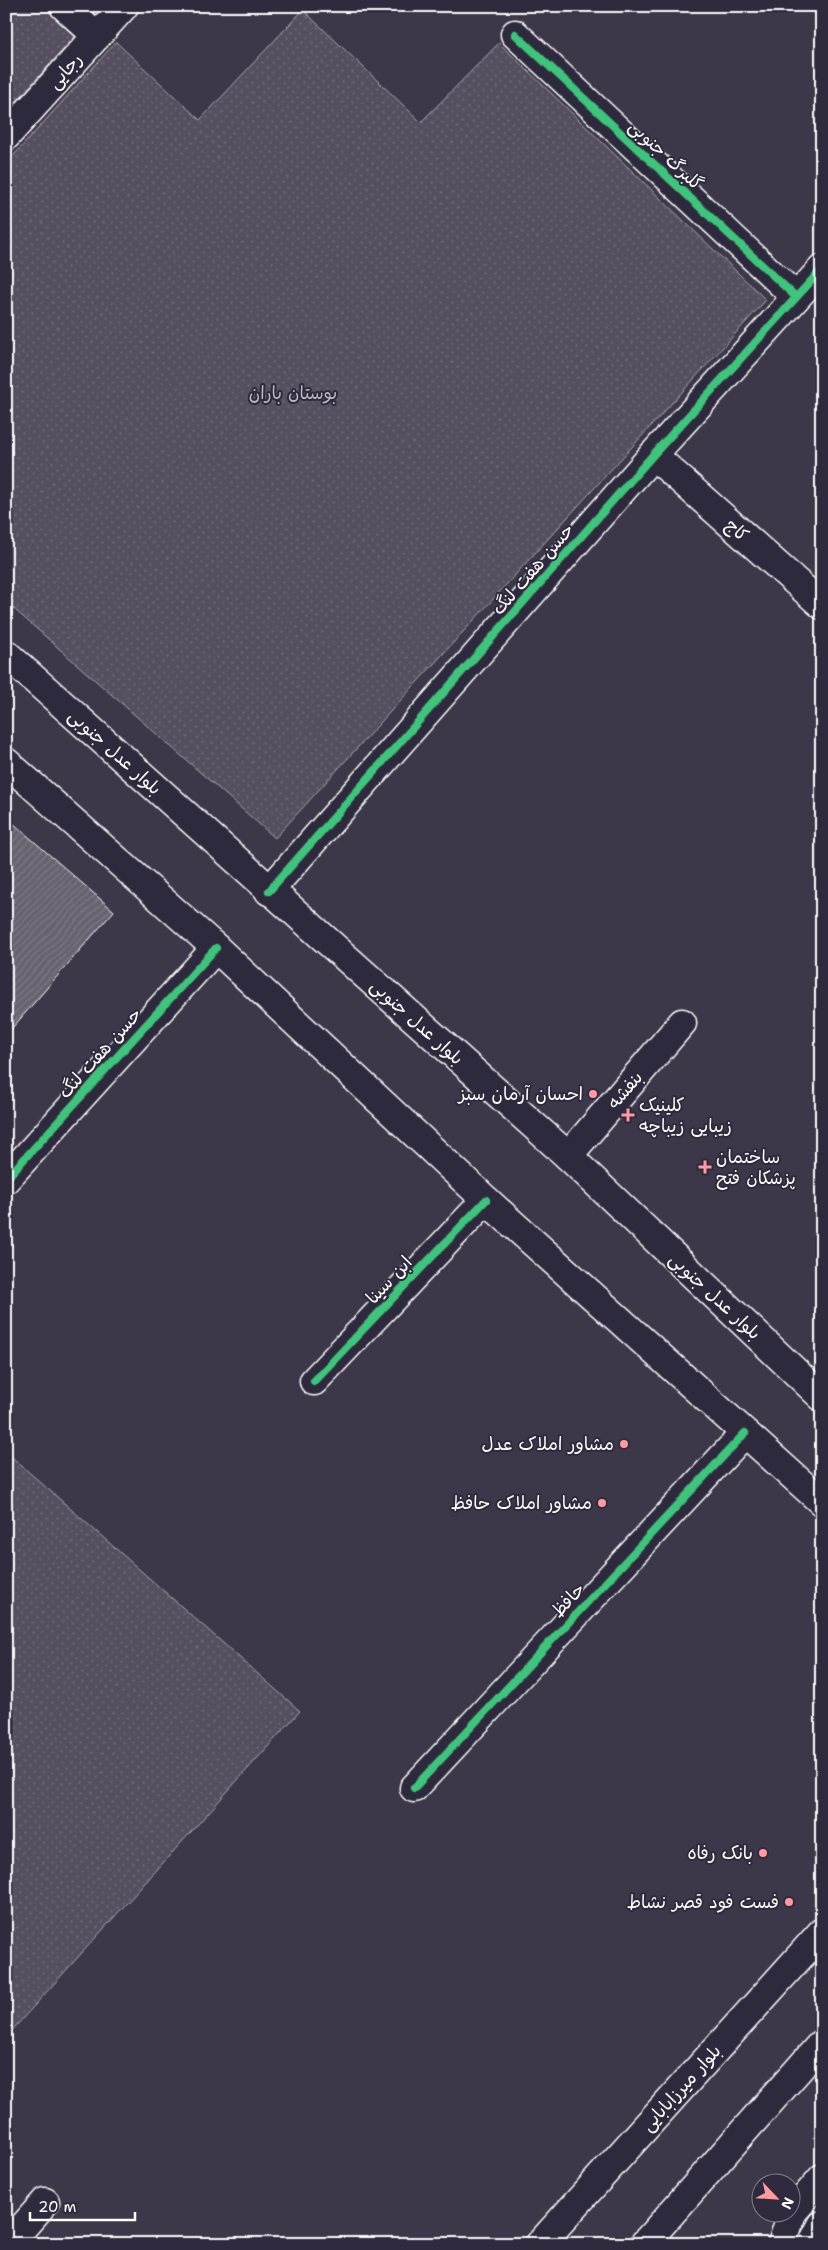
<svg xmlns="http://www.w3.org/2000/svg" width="828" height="2250" font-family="'Shantell Sans','Playpen Sans Arabic',sans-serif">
  <defs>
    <pattern id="park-dots" width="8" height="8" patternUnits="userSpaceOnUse" patternTransform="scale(1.25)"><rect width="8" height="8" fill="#555060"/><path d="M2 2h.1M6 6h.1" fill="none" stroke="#6e6a78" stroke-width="1.8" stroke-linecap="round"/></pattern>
    <pattern id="building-hatch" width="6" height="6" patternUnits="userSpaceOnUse" patternTransform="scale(1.25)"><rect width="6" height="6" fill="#666270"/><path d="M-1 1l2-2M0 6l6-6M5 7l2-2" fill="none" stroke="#7d7a85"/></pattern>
  </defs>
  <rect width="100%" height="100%" fill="#3c3749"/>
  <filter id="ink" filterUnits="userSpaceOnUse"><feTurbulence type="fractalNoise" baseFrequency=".02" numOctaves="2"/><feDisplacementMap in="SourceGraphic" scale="10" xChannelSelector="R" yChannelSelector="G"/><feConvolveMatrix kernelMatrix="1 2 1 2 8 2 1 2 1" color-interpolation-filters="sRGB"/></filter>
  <g filter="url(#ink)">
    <g fill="url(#park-dots)" stroke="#aaa8b0">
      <path d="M6,6h38l32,29 -70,78z"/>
      <path d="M303,10l118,112 78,-79 267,257 -491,538 -269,-236v-438l110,-122 84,78z"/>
      <path d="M6,1452l294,259 -294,326z"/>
    </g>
    <path fill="url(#building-hatch)" stroke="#fff" d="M6,817l108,94 -108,124z"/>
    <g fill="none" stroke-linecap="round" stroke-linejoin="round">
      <defs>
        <g id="minor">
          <path d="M64,6l33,30"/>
          <path d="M515,34l281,263"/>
          <path d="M6,136l118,-130"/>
          <path d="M653,455l169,150"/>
          <path d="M269,891l384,-436 169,-186"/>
          <path d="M568,1156l114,-133"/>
          <path d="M6,1179l210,-231"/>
          <path d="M314,1381l172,-181"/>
          <path d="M414,1788l331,-355"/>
          <path d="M8,2244l37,-42"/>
          <path d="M782,2244l10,-31 30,-35"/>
          <path d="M812,2244l10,-19"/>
        </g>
        <g id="major">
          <path d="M6,654l562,502 254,241"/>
          <path d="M6,762l210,186 270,252 336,302"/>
          <path d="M540,2244l282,-312"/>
          <path d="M644,2244l178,-201"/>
        </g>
      </defs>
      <use href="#minor" stroke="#fff" stroke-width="31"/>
      <use href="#major" stroke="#fff" stroke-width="31"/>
      <use href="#minor" stroke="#2f2a3d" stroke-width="28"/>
      <use href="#major" stroke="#2f2a3d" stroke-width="28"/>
      <defs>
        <g id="cycleway">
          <path d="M515,34l281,263"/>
          <path d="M269,891l384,-436 169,-186"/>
          <path d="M6,1179l210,-231"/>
          <path d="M314,1381l172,-181"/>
          <path d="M414,1788l331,-355"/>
        </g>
      </defs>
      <use href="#cycleway" stroke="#2f2a3d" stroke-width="11"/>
      <use href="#cycleway" stroke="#40c37c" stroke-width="8"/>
    </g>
  </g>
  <g fill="#ff9aa2" stroke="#2f2a3d" stroke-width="2">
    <circle cx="593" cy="1094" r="5"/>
    <path d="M625.5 1107.5h5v5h5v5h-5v5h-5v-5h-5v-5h5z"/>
    <path d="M702.5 1159.5h5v5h5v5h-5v5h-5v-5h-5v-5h5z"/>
    <circle cx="624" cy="1444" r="5"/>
    <circle cx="602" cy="1503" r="5"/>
    <circle cx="763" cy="1853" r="5"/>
    <circle cx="789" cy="1902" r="5"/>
  </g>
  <g text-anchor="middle" stroke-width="4" stroke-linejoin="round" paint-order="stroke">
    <g font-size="18" fill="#fff" stroke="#2f2a3d">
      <text transform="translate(65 71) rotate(-48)" y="6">رجایی</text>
      <text transform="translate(666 155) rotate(43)" y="6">گلبرگ جنوبی</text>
      <text transform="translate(737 530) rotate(42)" y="6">کاج</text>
      <text transform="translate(533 569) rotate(-49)" y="6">حسن هفت لنگ</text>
      <text transform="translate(115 752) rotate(42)" y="6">بلوار عدل جنوبی</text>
      <text transform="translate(417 1022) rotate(42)" y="6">بلوار عدل جنوبی</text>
      <text transform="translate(100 1053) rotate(-48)" y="6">حسن هفت لنگ</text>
      <text transform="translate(625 1090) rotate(-49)" y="6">بنفشه</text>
      <text transform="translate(389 1280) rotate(-47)" y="6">ابن سینا</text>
      <text transform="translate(715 1296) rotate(43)" y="6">بلوار عدل جنوبی</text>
      <text transform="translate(568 1600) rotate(-47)" y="6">حافظ</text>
      <text transform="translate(681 2088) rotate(-48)" y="6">بلوار میرزابابایی</text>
    </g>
    <g font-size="18" fill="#bbb9bf" stroke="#2f2a3d">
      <text x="293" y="399">بوستان باران</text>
    </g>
    <g font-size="18" fill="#fff" stroke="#2f2a3d" text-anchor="end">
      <text x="583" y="1100">احسان آرمان سبز</text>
      <text x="639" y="1111" text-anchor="start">کلینیک<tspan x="639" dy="21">زیبایی زیباچه</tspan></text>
      <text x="716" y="1163" text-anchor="start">ساختمان<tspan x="716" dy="21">پزشکان فتح</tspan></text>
      <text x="614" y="1450">مشاور املاک عدل</text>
      <text x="592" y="1509">مشاور املاک حافظ</text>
      <text x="753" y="1859">بانک رفاه</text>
      <text x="779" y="1908">فست فود قصر نشاط</text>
    </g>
  </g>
  <rect width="828" height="2250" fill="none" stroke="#2f2a3d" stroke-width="25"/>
  <rect x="12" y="12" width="803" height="2225" fill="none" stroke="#fff" stroke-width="2" filter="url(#ink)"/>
  <g transform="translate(776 2198) rotate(115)"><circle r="24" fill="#2f2a3d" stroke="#827f8b"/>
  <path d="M0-4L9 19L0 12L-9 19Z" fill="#ff9aa2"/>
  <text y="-8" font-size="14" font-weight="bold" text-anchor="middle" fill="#ffffff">N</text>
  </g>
  <path d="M30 2212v8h105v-8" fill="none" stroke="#ffffff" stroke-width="2.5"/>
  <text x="38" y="2212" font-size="15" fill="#ffffff" stroke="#2f2a3d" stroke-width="4" paint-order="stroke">20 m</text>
</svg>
